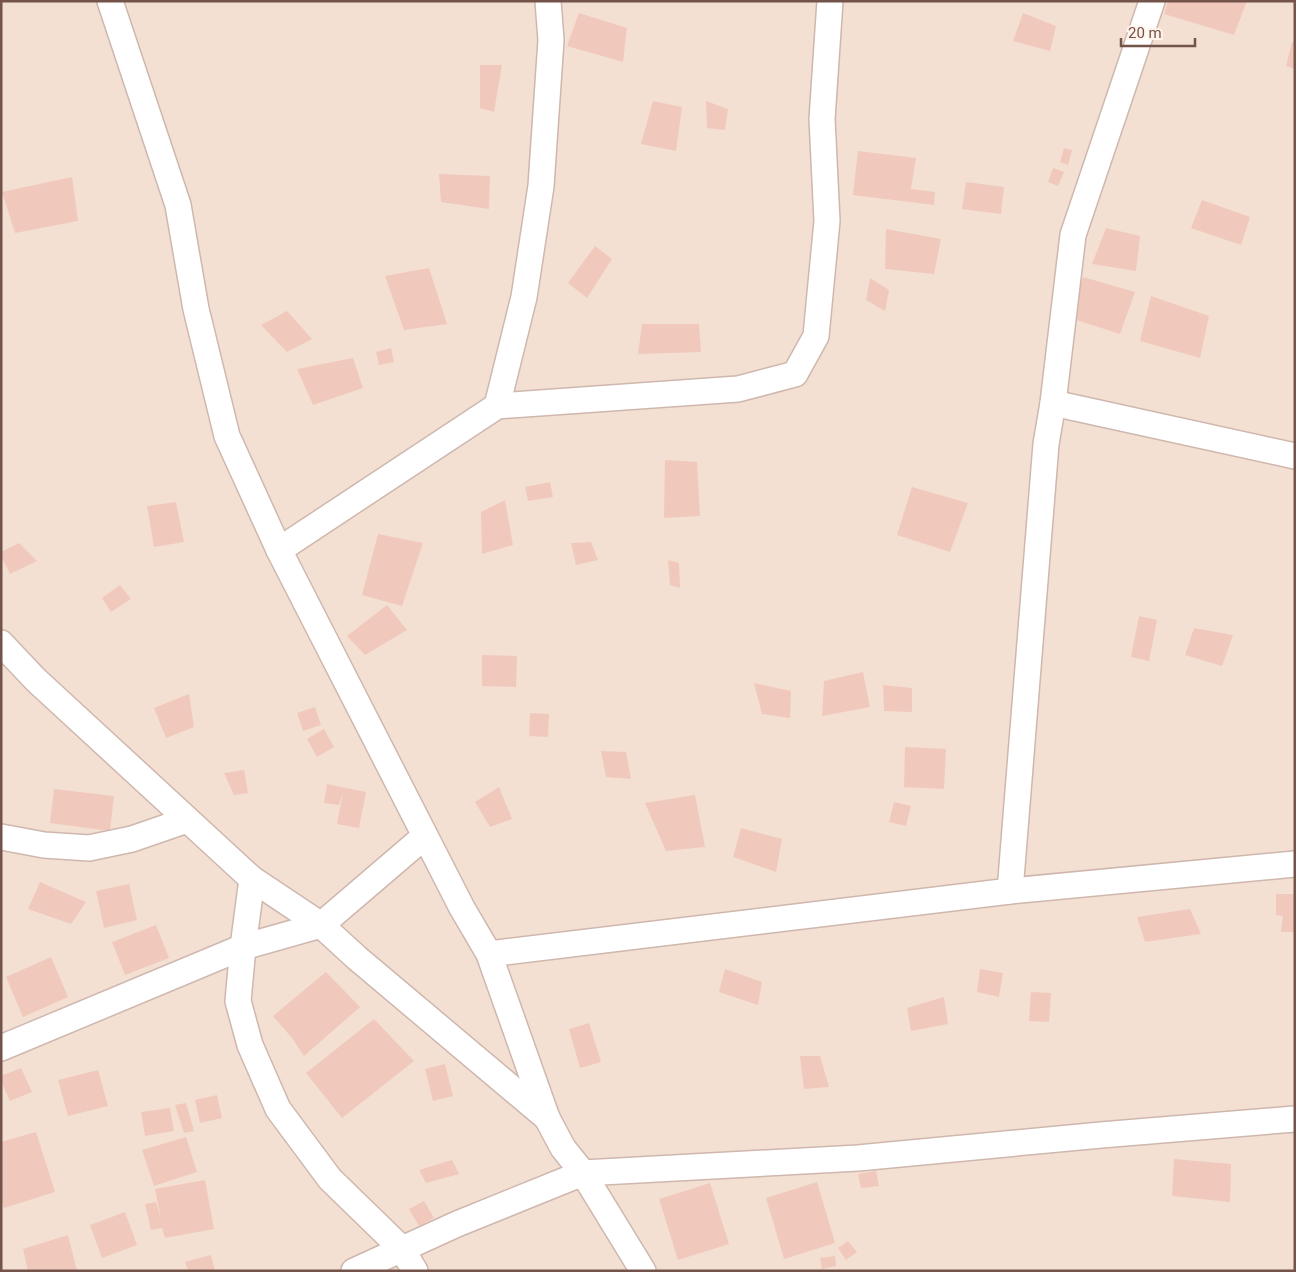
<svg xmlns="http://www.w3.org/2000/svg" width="1296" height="1272" viewBox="0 0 1296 1272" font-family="Roboto,sans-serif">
<rect width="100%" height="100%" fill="#fcefe4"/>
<rect fill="#f3e0d2" x="1" y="1" width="1294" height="1270"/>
<g fill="#f0c9bc">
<path d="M1168,1H1247L1234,35L1164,14Z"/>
<path d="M579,13L627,28L623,62L567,46Z"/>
<path d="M1023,13L1056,26L1050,51L1013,41Z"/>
<path d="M1292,42L1295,43V69L1286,66Z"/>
<path d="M480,65H502L494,112L480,108Z"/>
<path d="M653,101L682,107L676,151L641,144Z"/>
<path d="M706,101L728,109L725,130L707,128Z"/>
<path d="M1064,148L1072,150L1068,165L1060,162Z"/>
<path d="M858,151L916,158L911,189L935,192L934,205L853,195Z"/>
<path d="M1053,168L1064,172L1058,186L1048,182Z"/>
<path d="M439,174L490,176L489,209L441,202Z"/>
<path d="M72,177L78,221L15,233L2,192Z"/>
<path d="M966,182L1004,187L1001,214L962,209Z"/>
<path d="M1202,200L1250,217L1241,245L1191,228Z"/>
<path d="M1106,228L1140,236L1136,271L1092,264Z"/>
<path d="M886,229L941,239L934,274L885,269Z"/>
<path d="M595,246L612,259L587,298L568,283Z"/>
<path d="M429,268L447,324L404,330L385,276Z"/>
<path d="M1083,277L1135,292L1120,334L1070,318Z"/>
<path d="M870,278L889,290L885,311L866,300Z"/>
<path d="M1151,296L1209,316L1200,358L1140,341Z"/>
<path d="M287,311L312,339L287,352L261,325Z"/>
<path d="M642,324H699L701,352L638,354Z"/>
<path d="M391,348L394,362L379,365L376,352Z"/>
<path d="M353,358L363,388L313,405L297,369Z"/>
<path d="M665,460L697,462L700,516L664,518Z"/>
<path d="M550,482L553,497L528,501L525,487Z"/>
<path d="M912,487L968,503L950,552L897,535Z"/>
<path d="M505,500L513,545L482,554L481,512Z"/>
<path d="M176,502L184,542L154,547L147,506Z"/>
<path d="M378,534L423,543L402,606L362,595Z"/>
<path d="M591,542L598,560L576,565L571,543Z"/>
<path d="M19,543L37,561L10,574L1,556V552Z"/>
<path d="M668,560L679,563L680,588L670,585Z"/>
<path d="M120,585L131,599L111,612L102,598Z"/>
<path d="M387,605L407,630L365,655L347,636Z"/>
<path d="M1139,616L1157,620L1149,661L1131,657Z"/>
<path d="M1194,628L1233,635L1222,666L1185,655Z"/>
<path d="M482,655L517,656L516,687L482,686Z"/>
<path d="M863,672L870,707L822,716L824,681Z"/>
<path d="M754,683L791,691L790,718L762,714Z"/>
<path d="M883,685L912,688V712L884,711Z"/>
<path d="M189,694L194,727L166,738L154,708Z"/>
<path d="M315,707L321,725L303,731L297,713Z"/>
<path d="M530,713L549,714L548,737L529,736Z"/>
<path d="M324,729L334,747L317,757L307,739Z"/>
<path d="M905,747L946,749L944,789L904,787Z"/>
<path d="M601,751L626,752L631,779L606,777Z"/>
<path d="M244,770L248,793L234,795L224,773Z"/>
<path d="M327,784L366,792L359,828L337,824L343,793L339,805L324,803Z"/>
<path d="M499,787L512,819L490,827L475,802Z"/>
<path d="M54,789L114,796L110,831L50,823Z"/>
<path d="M695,795L705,847L666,851L645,803Z"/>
<path d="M894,802L911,806L906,826L889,822Z"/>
<path d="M741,828L782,839L776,872L733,857Z"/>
<path d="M40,882L86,902L71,924L28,909Z"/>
<path d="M129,884L137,920L104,928L96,891Z"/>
<path d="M1276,894H1295V932H1281L1283,916L1276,915Z"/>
<path d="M1190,909L1201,934L1145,942L1137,917Z"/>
<path d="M156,925L169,958L125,975L112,942Z"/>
<path d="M51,957L68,997L23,1017L6,977Z"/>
<path d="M725,969L762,982L758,1005L719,992Z"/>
<path d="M980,969L1003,973L999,997L977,992Z"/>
<path d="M326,972L360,1007L304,1056L292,1038L273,1016Z"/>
<path d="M1031,992L1051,993L1049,1022L1029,1021Z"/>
<path d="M944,997L948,1024L911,1031L907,1008Z"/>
<path d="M374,1019L414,1061L342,1118L306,1073Z"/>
<path d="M589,1023L601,1062L580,1068L569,1029Z"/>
<path d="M800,1056H820L829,1087L804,1089Z"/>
<path d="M445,1064L453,1096L433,1101L425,1069Z"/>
<path d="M21,1068L32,1092L10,1101L1,1081V1076Z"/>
<path d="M98,1070L108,1106L68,1116L58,1080Z"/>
<path d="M217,1095L222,1118L200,1123L195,1100Z"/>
<path d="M186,1103L194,1131L184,1133L175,1105Z"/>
<path d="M170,1108L174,1131L145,1136L141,1112Z"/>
<path d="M36,1132L55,1192L4,1208L1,1198V1142Z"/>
<path d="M186,1137L197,1172L154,1186L142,1150Z"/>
<path d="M1174,1159L1231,1164L1230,1202L1172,1196Z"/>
<path d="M452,1160L459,1174L426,1183L419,1170Z"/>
<path d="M876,1171L879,1186L861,1188L858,1174Z"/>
<path d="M205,1180L214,1229L165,1238L162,1228L151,1230L145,1204L156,1202L161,1219L155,1189Z"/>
<path d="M817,1182L835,1243L784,1259L766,1198Z"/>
<path d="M710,1183L729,1244L678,1260L659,1199Z"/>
<path d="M424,1201L434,1218L419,1226L409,1209Z"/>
<path d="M125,1212L137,1245L102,1258L90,1225Z"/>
<path d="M68,1235L77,1271H28L23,1249Z"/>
<path d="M848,1241L857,1252L846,1260L838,1248Z"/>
<path d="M211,1255L215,1271H188L185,1262Z"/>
<path d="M835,1256L836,1266L822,1269L820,1258Z"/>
</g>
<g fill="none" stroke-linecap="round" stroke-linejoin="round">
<g stroke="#cfb7ae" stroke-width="28">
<g id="minor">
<path d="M110,1L178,205L196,309L227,436L279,550L462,908L489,954L547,1118"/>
<path d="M1053,403L1295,456"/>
<path d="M497,406L524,297L541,186L551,40L548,1"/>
<path d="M279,550L497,406L738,389L795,374L816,336L827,221L822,119L830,1"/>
<path d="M1,643L36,680L252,879L321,925L357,958L547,1118L563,1148L583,1173L643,1271"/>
<path d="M1,837L44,845L89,848L132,839L187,820"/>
<path d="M252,879L243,947L238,1001L250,1045L278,1109L330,1179L402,1249L415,1271"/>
<path d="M1010,891L1046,444L1053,403L1073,235L1152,1"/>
<path d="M489,954L1010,891L1295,864"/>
<path d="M1,1048L243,947L321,925L425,836"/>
<path d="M354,1271L457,1224L583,1173L858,1158L1101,1135L1295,1119"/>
</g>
</g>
<use href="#minor" stroke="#fff" stroke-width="25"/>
</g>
<rect width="1296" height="1272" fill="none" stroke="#73534a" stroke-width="5"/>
<path d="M1121 38v8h74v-8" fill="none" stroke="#73534a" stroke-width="2.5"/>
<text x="1128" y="38" font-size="15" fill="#73534a" stroke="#fff3ea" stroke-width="4" paint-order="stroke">20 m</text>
</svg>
